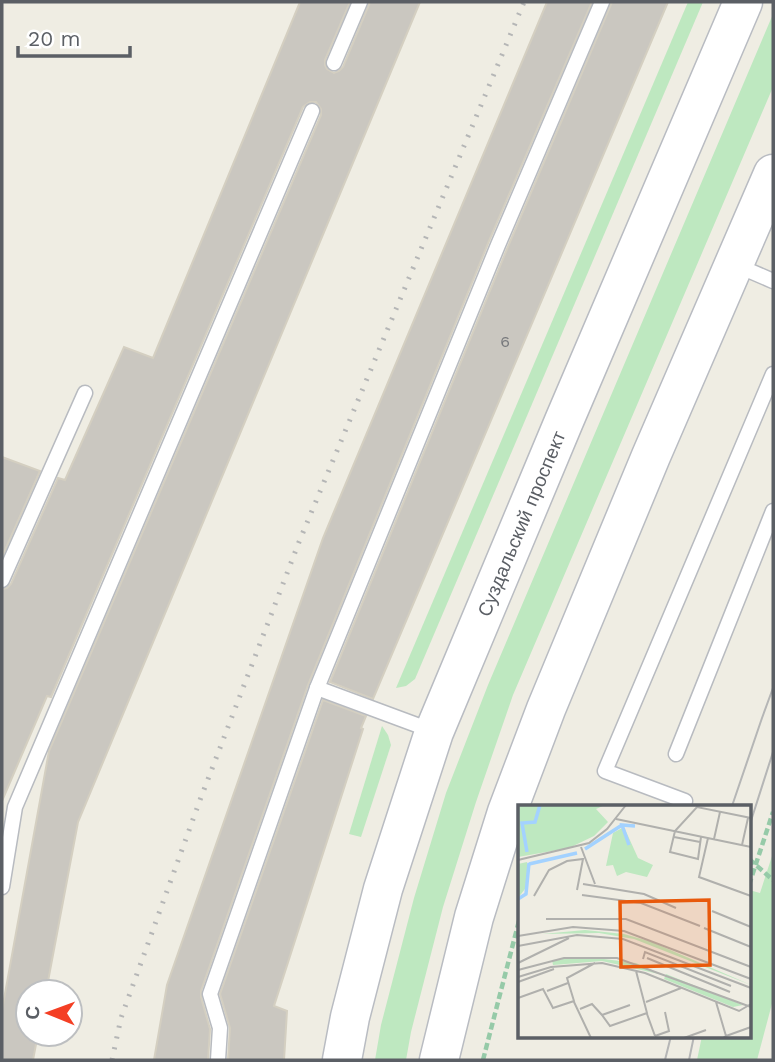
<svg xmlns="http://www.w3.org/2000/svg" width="775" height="1062" viewBox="0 0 775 1062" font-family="'Work Sans',sans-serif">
<rect width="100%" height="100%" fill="#efede3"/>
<g fill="#bee8c0">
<path d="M688,2H703L415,679L406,686L396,688Z"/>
<path d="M773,14V87L513,695L476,802L443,907L411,1032L406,1060H375L381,1025L414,898L446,793L488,685Z"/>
<path d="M382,726L388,735L391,745L361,837L349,834Z"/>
<path d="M773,853V1000L757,1060H697L702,1036H749V890L760,893Z"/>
</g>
<g fill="#cac7c0" stroke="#d4cfc1" stroke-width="2">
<path d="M300,2H350L325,60V65L327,69L334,73L339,71L343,67L370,2H420L78,822L46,992H28V1034H38L33,1060H2V1010L49,751L321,115V109L316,102H310L303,107L51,697L47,696L2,801V589L7,588L11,584L58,478L65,480L124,347L153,358Z"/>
<path d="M547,2H592L489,241L308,685L201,991V997L210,1029L208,1060H154L167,985L323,538Z"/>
<path d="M612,2H668L373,699L330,682L507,249Z"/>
<path d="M2,457L40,471L2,557Z"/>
<path d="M323,700L366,716L361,728L363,729L274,1006L287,1011L284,1060H228L230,1028L220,994Z"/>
</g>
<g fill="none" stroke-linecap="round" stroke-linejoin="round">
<g stroke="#b8bbc0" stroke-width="17">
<g id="service">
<path d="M334,63L360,2"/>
<path d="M736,265L773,281"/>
<path d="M2,580L85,393"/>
<path d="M317,688L433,731"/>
<path d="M676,754L773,511"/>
<path d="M685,801L605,771L773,374"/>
<path d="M2,887L15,807L312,111"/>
<path d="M218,1060L220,1028L210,994L317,688L498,245L602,2"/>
</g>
</g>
<g stroke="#b9bcc2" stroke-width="41">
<g id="secondary">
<path id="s1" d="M342,1060L350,1017L383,889L434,732L564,421L743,2"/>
<path d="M439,1060L474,917L507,812L546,709L651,456L773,174"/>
</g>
</g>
<g stroke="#96caa8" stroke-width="4.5" stroke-dasharray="7 3.5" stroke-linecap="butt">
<path d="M749,859L773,880"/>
<path d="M749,885L773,812"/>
<path d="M483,1060L520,917"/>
</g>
<use href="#service" stroke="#fff" stroke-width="14"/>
<use href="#secondary" stroke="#fff" stroke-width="38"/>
<g stroke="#b5b6b6" stroke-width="2">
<path d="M732,806L762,718L773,688"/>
<path d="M749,827L773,752"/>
<path d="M665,1060L671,1036"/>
<path d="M689,1060L694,1036"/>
</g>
<path stroke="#b5b6b6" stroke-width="5" stroke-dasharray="2 9" stroke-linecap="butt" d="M112,1060L121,1018L200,800L299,542L524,2"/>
</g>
<g text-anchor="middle" stroke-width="5" stroke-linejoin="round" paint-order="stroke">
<g font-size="16" fill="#77797c">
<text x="505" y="347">6</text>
</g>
<g font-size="19" fill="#5b5f65" stroke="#fff">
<text dy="7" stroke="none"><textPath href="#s1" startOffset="567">Суздальский проспект</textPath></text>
</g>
</g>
<g transform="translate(518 805)">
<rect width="233" height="233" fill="#efede3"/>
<path d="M0,0H87L78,4L90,17L76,31L51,43L0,52ZM106,22L120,53L135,60L129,72L108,67L99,71L95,60L88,61L95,28ZM9,57L10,80L0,93V59ZM67,125L106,129L134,137L233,180L116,134L81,128L24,129ZM70,152L118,158L145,170L84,156L35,160L34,155ZM148,169L225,200L215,202L146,174Z" fill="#bee8c0"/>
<path fill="none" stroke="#a3d2ff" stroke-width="3.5" d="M111,40L104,20L117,21M67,44L104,20M9,47L4,18L17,17L22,0M11,59L59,48M0,94L8,89L11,58"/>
<path fill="none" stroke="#b0b0ad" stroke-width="2" d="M98,14L233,42M156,32L182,37M183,32L180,54L152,47L157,26L179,2L233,13M190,33L181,72L233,91M196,34L202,7M224,40L230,13M63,42L77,79M0,55L71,38L89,24L108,0M65,79L126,89L158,103M64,90L123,98L182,121M16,91L31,65L49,56L65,54L59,85M194,106L233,122M28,114H108L233,162M186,123L233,142M0,131L55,122L106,126L233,174M0,141L59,130L105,134L233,183M129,153L212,187M125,154L127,147L213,181M0,158L51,133M0,165L46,153H99L233,202M0,172L33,162L84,158L127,168L221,206L233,199M0,177L36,164M29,186L50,178M0,193L25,184L35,203L56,196L49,173L77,158M56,197L73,233M128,197L163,183M198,197L208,231L205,233M62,204L74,199L84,210L112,200M129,209L137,231M84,210L92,221L129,208L118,166M137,231L151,226L147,207M208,231L233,222M166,233L188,225"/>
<path fill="#e8590c" fill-opacity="0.15" stroke="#e8590c" stroke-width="3.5" d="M191,95L192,160L103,162L102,97Z"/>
<rect width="233" height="233" fill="none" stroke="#5b5f65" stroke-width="3.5"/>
</g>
<rect width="775" height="1062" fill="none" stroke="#5b5f65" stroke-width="7"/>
<g transform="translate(49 1013) rotate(271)"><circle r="33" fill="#ffffff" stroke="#bdbfc1" stroke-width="2"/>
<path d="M0-5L12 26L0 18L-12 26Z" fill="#f43f24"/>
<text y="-10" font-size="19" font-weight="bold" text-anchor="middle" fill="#5b5f65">С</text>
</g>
<path d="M18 46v10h112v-10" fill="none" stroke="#5b5f65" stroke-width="3.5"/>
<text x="28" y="46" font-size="21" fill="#5b5f65" stroke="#ffffff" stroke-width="5" paint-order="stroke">20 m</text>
</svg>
